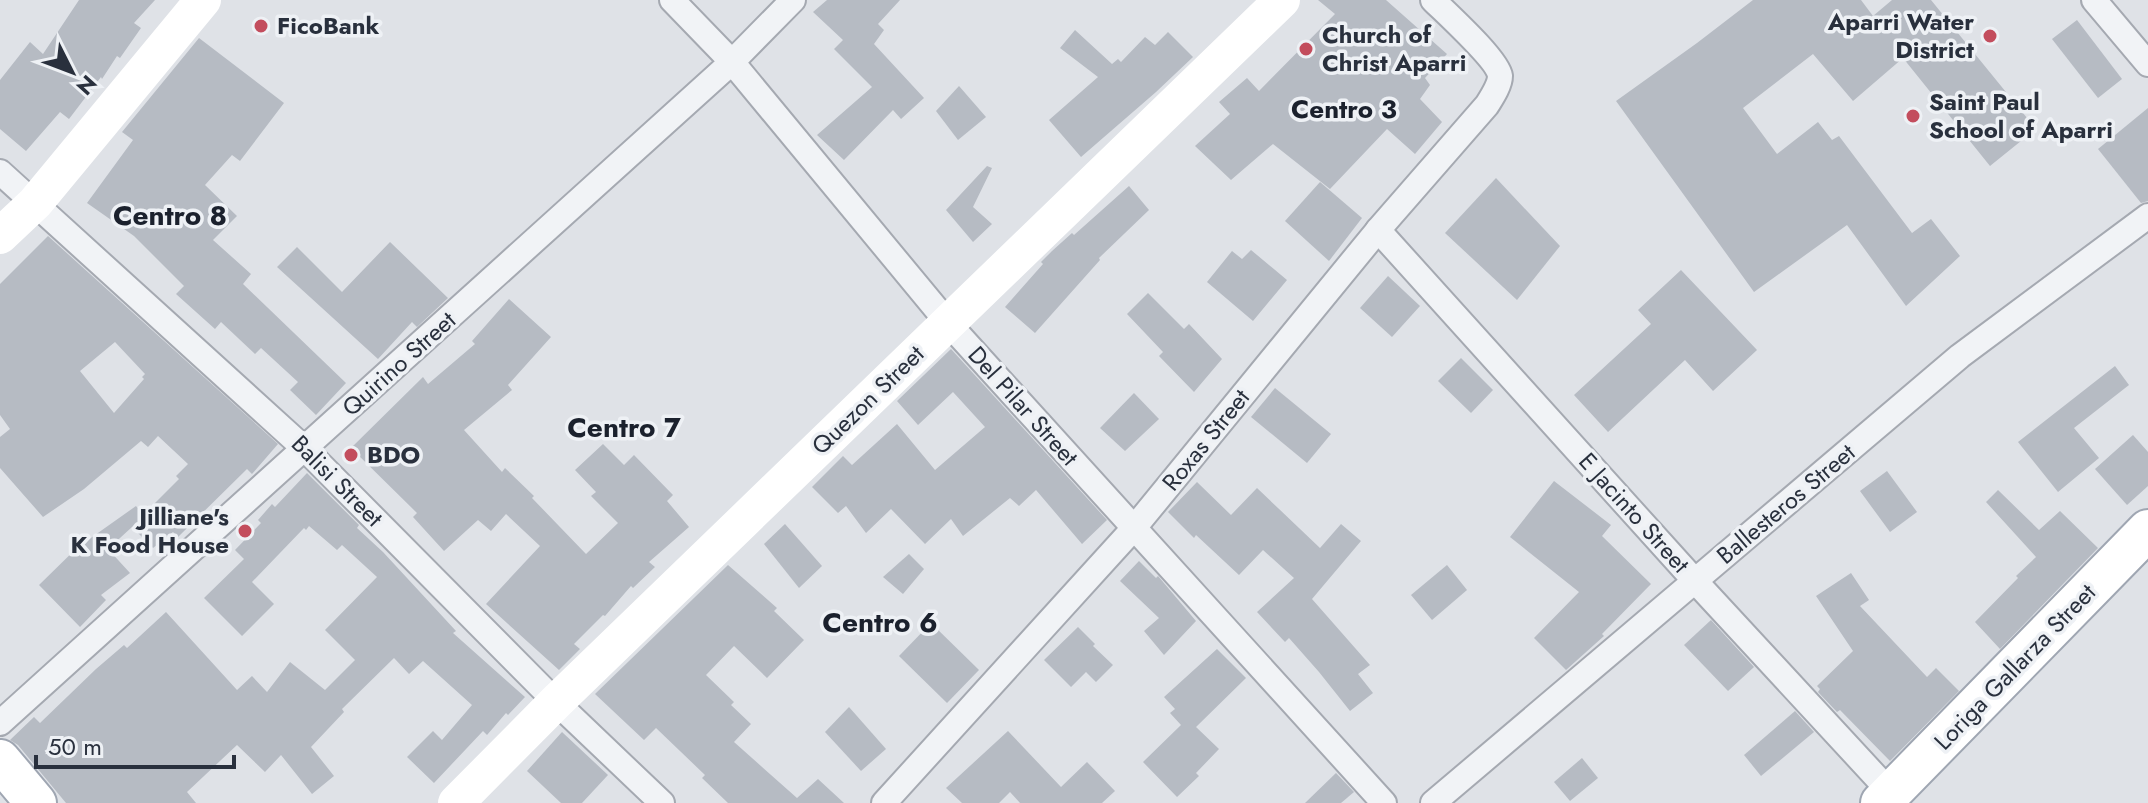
<svg xmlns="http://www.w3.org/2000/svg" width="2148" height="803" viewBox="0 0 2148 803" font-family="Jost,sans-serif">
<rect width="100%" height="100%" fill="#dfe2e7"/>
<g fill="#b6bbc3" fill-rule="evenodd">
<path d="M79,0H155L134,23L141,28L120,58L117,56L102,79L101,77L69,119L60,112L26,151L0,129V80L30,42L43,54Z"/>
<path d="M827,0H900L878,24L884,30L874,44L924,98L901,119L893,110L844,160L817,135L872,87L834,49L843,40L813,12Z"/>
<path d="M1318,0H1386L1447,54L1425,78L1430,85L1420,99L1442,122L1415,154L1387,129L1330,189L1273,144L1231,180L1195,146L1230,114L1219,102L1247,78L1259,91L1335,14Z"/>
<path d="M1753,0H1861L1873,16L1892,0H1931L2036,129L1990,166L1903,58L1853,101L1813,54L1743,108L1777,154L1818,122L1832,140L1839,136L1912,233L1931,219L1960,256L1906,306L1847,225L1754,292L1616,101L1697,43Z"/>
<path d="M2077,20L2122,79L2098,98L2052,39Z"/>
<path d="M1075,30L1112,64L1118,59L1121,62L1145,37L1155,45L1168,32L1193,57L1156,92L1081,157L1049,120L1098,77L1060,48Z"/>
<path d="M199,38L284,103L240,161L232,155L205,185L237,216L213,240L251,274L243,284L346,383L316,415L290,390L298,382L261,348L255,354L221,322L215,329L176,294L184,286L134,236L87,203L133,140L122,132Z"/>
<path d="M959,86L986,117L958,140L936,111Z"/>
<path d="M2148,108V201L2141,203L2098,149Z"/>
<path d="M987,166L992,168L973,207L992,224L973,242L946,210Z"/>
<path d="M1496,178L1560,246L1517,300L1445,233Z"/>
<path d="M1320,182L1362,218L1329,261L1285,221Z"/>
<path d="M1129,186L1149,210L1099,258L1100,260L1035,333L1005,307L1043,264L1041,262L1052,251L1072,233L1074,235Z"/>
<path d="M48,236L278,444L252,474L247,469L178,537L173,532L153,548L132,527L108,549L130,573L101,595L106,600L80,627L39,585L87,538L88,540L136,506L143,515L179,479L176,476L188,464L158,436L148,447L141,441L84,489L43,517L0,468V437L10,429L0,415V284ZM115,342L145,374L142,377L144,379L114,413L80,371Z"/>
<path d="M390,242L448,298L417,327L412,322L378,359L277,267L297,247L342,292Z"/>
<path d="M1251,250L1287,280L1253,321L1207,282L1232,251L1242,259Z"/>
<path d="M1681,270L1757,350L1713,391L1685,360L1608,432L1574,395L1651,324L1638,310Z"/>
<path d="M1388,276L1420,306L1392,337L1360,308Z"/>
<path d="M1148,293L1184,329L1189,324L1222,359L1194,392L1159,356L1163,352L1127,314Z"/>
<path d="M509,299L551,337L508,385L512,390L464,430L502,472L505,468L534,496L532,498L586,554L618,523L591,496L596,492L575,470L603,444L624,465L634,455L673,495L667,501L689,527L649,562L655,567L633,588L631,586L605,616L603,615L574,644L580,649L559,670L486,604L540,546L506,514L491,531L478,520L444,551L413,517L417,513L351,448L423,377L428,384L475,344L472,341Z"/>
<path d="M951,349L1107,520L1082,544L1036,490L1019,506L1010,498L963,536L951,519L925,544L891,509L866,533L846,506L838,513L812,487L843,456L852,465L897,424L935,470L985,427L953,392L918,425L897,401Z"/>
<path d="M1461,358L1493,390L1471,413L1438,381Z"/>
<path d="M2115,366L2129,385L2074,428L2099,458L2058,492L2018,442Z"/>
<path d="M1275,388L1331,434L1307,463L1251,417Z"/>
<path d="M1134,393L1159,419L1125,451L1100,428Z"/>
<path d="M2133,435L2148,452V486L2127,505L2095,469Z"/>
<path d="M1887,471L1917,512L1890,532L1860,491Z"/>
<path d="M307,473L359,525L357,528L383,552L456,631L453,633L525,697L508,715L506,713L487,735L483,731L434,783L407,757L433,731L442,740L472,705L423,661L409,674L394,658L342,709L344,712L311,747L334,776L312,794L281,755L265,772L237,745L187,792L196,803H66L18,745L10,740L34,717L40,723L96,669L124,645L127,648L166,612L237,690L252,676L267,692L290,662L325,690L355,660L325,630L377,577L342,545L337,550L309,526L306,530L304,528L252,582L274,604L242,636L204,598L244,559L235,550L261,523L258,520L272,504L275,507Z"/>
<path d="M1554,481L1611,525L1602,536L1651,584L1602,634L1604,636L1566,670L1534,638L1579,592L1510,537Z"/>
<path d="M1197,482L1231,515L1257,488L1320,548L1341,524L1361,541L1312,599L1370,665L1358,674L1373,693L1350,711L1319,672L1289,638L1285,642L1257,612L1294,578L1263,550L1239,575L1196,535L1194,538L1168,512Z"/>
<path d="M1998,490L2039,530L2060,511L2098,548L2000,649L1975,622L2018,578L2016,576L2036,557L1986,502Z"/>
<path d="M785,524L822,566L799,588L764,544Z"/>
<path d="M909,554L924,569L903,594L883,577Z"/>
<path d="M1139,561L1156,578L1158,576L1196,621L1164,655L1144,631L1159,618L1120,581Z"/>
<path d="M728,565L777,608L774,611L804,640L767,678L734,646L706,675L734,702L731,705L751,724L734,742L797,798L818,779L844,803H728L702,778L705,775L656,728L644,740L595,694Z"/>
<path d="M1447,565L1467,590L1432,620L1411,595Z"/>
<path d="M1851,573L1869,600L1860,606L1927,677L1936,668L1959,691L1890,761L1840,710L1837,712L1818,692L1820,689L1817,686L1853,651L1816,596Z"/>
<path d="M1711,620L1754,667L1728,691L1684,645Z"/>
<path d="M931,623L979,670L947,703L899,656Z"/>
<path d="M1078,627L1095,644L1093,646L1113,665L1096,682L1086,672L1071,687L1044,660Z"/>
<path d="M1217,649L1246,678L1196,727L1219,749L1196,773L1199,776L1177,797L1143,762L1181,725L1170,713L1175,709L1164,697Z"/>
<path d="M849,707L886,749L861,771L825,732Z"/>
<path d="M1795,711L1814,732L1761,776L1744,755Z"/>
<path d="M1008,731L1061,787L1087,762L1115,791L1102,803H1020L1010,792L999,803H962L946,788Z"/>
<path d="M562,732L608,775L582,803H561L527,771Z"/>
<path d="M1582,758L1598,778L1570,801L1554,782Z"/>
<path d="M1336,773L1354,792L1341,803H1305Z"/>
</g>
<g fill="none" stroke-linecap="round" stroke-linejoin="round">
<g stroke="#a5a9b1" stroke-width="28">
<g id="street">
<path d="M672,0L732,62L948,323L1384,803"/>
<path d="M2094,0L2148,64"/>
<path d="M0,172L305,449L556,702L662,803"/>
<path d="M1378,230L1695,581L1892,794"/>
<path d="M0,723L732,62L793,0"/>
<path d="M884,803L1134,528L1378,230L1487,105C1492,97 1500,85 1500,76C1498,60 1446,13 1433,0"/>
<path d="M1433,803L1960,356L2148,216"/>
</g>
</g>
<g stroke="#9fa6b2" stroke-width="44">
<g id="primary">
<path d="M0,760L36,803"/>
<path d="M1881,803L2148,530"/>
</g>
</g>
<use href="#street" stroke="#f1f3f6" stroke-width="24"/>
<g stroke="#fff" stroke-width="36">
<path d="M0,236L35,203L203,0"/>
<path d="M456,803L556,702L1282,0"/>
</g>
<use href="#primary" stroke="#fff" stroke-width="40"/>
</g>
<g fill="#c34d5d" stroke="#eef1f5" stroke-width="3">
<circle cx="261" cy="26" r="8"/>
<circle cx="1990" cy="36" r="8"/>
<circle cx="1306" cy="49" r="8"/>
<circle cx="1913" cy="116" r="8"/>
<circle cx="351" cy="455" r="8"/>
<circle cx="245" cy="531" r="8"/>
</g>
<g text-anchor="middle" stroke-width="7" stroke-linejoin="round" paint-order="stroke">
<g font-size="24" font-weight="bold" fill="#29303d" stroke="#eef1f5" text-anchor="start">
<text x="1974" y="30" text-anchor="end">Aparri Water<tspan x="1974" dy="28">District</tspan></text>
<text x="277" y="34">FicoBank</text>
<text x="1322" y="43">Church of<tspan x="1322" dy="28">Christ Aparri</tspan></text>
<text x="1929" y="110">Saint Paul<tspan x="1929" dy="28">School of Aparri</tspan></text>
<text x="367" y="463">BDO</text>
<text x="229" y="525" text-anchor="end">Jilliane's<tspan x="229" dy="28">K Food House</tspan></text>
</g>
<g font-size="24" fill="#29303d" stroke="#eef1f5">
<text transform="translate(399 364) rotate(-42)" y="8">Quirino Street</text>
<text transform="translate(868 400) rotate(-44)" y="8">Quezon Street</text>
<text transform="translate(1023 406) rotate(48)" y="8">Del Pilar Street</text>
<text transform="translate(1206 440) rotate(-51)" y="8">Roxas Street</text>
<text transform="translate(337 481) rotate(45)" y="8">Balisi Street</text>
<text transform="translate(1786 504) rotate(-40)" y="8">Ballesteros Street</text>
<text transform="translate(1634 513) rotate(48)" y="8">E Jacinto Street</text>
<text transform="translate(2015 667) rotate(-46)" y="8">Loriga Gallarza Street</text>
</g>
<g font-size="26" font-weight="bold" fill="#1b212d" stroke="#eef1f5">
<text x="1344" y="118">Centro 3</text>
</g>
<g font-size="28" font-weight="bold" fill="#1b212d" stroke="#eef1f5">
<text x="170" y="225">Centro 8</text>
<text x="624" y="437">Centro 7</text>
<text x="880" y="632">Centro 6</text>
</g>
</g>
<g transform="translate(72 72) rotate(132)" stroke="#eef1f5" stroke-width="6" paint-order="stroke">
<path d="M0-6L14 30L0 20L-14 30Z" fill="#29303d"/>
<text y="-12" font-size="22" font-weight="bold" text-anchor="middle" fill="#29303d">N</text>
</g>
<path d="M36 755v12h198v-12" fill="none" stroke="#29303d" stroke-width="4"/>
<text x="48" y="755" font-size="24" fill="#29303d" stroke="#eef1f5" stroke-width="6" paint-order="stroke">50 m</text>
</svg>
